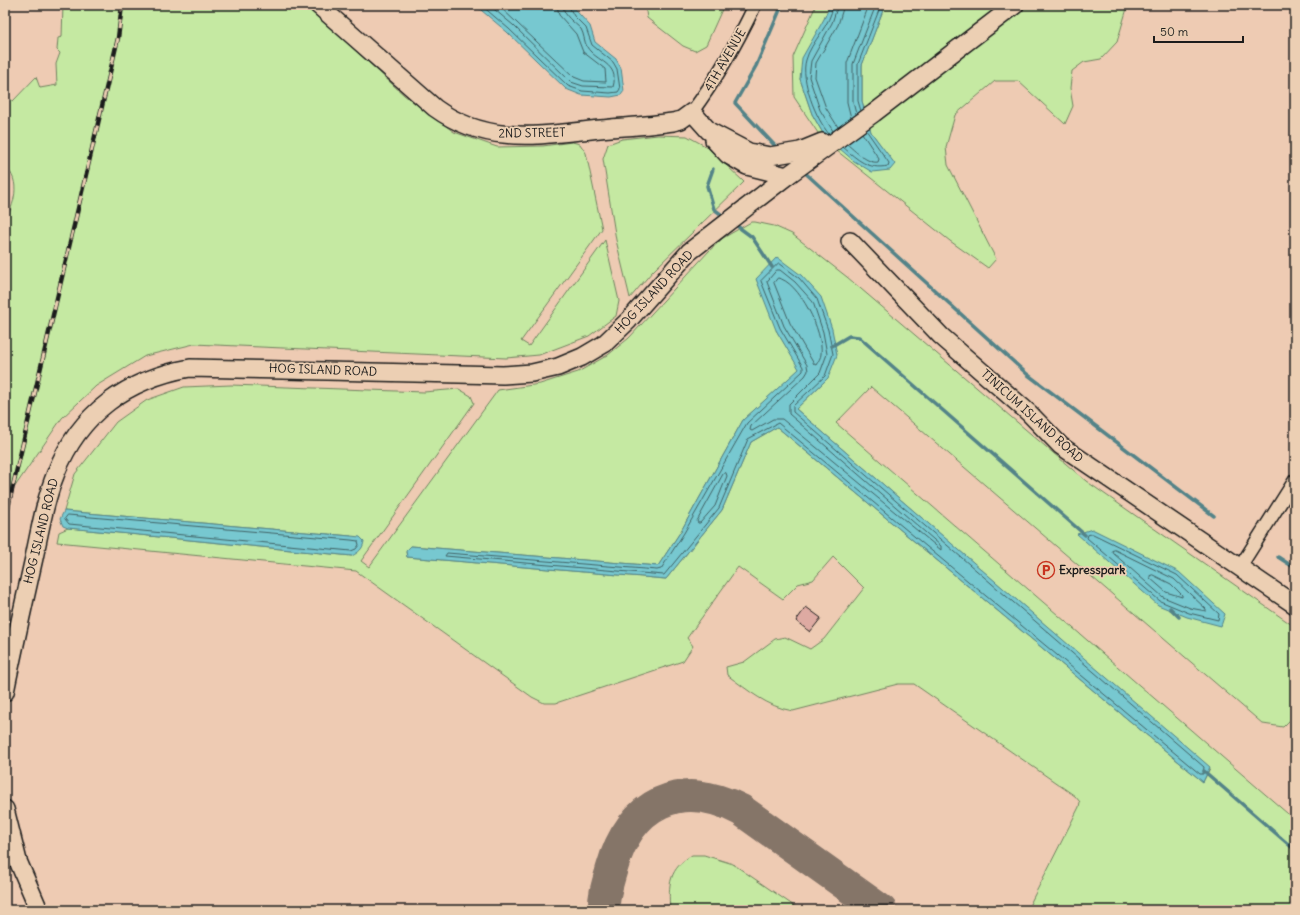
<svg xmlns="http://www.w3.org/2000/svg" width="1300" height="915" viewBox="0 0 1300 915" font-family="Delius,sans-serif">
<rect width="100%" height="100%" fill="#eecbb3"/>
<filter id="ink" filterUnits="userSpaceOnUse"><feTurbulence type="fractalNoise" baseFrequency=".025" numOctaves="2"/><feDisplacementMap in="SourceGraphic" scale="8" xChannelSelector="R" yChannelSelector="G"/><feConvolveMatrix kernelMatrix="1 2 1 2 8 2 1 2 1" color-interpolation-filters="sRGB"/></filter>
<g filter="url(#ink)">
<g fill="#c5e9a2" stroke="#70825f" fill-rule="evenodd">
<path d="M63,5H306L404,95L454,132L497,147L543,146L572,142L580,144L586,153L602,229L521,341L529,346L605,240L619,301L616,316L589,336L539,355L506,358L194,344L145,356L96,386L62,418L5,501V222C14,204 22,182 5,166V98L7,97L13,101L36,77L40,88L57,85L56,64L60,53L57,50L58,38L62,37Z"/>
<path d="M645,5H724L706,45L695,51L683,46L647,18Z"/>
<path d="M816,5H830L800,79L812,114L824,135L894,164L871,132L862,101V65L885,5H1128L1117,42L1101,59L1084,62L1072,71L1070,88L1073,106L1065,124L1018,81H995L955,115L946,147L948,165L996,259L988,268L950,241L822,139L794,97L793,57Z"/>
<path d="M658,135L687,136L707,147L744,182L652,272L630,298L616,240L603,159L608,144L622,139Z"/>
<path d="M751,222H755L774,226L792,234L847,277L1086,481L1295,627V715L1283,727L1263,724L871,387L836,423L1295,820V910H1027L1079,807L1080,802L1075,796L914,684H898L793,711C767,707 748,690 727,675L726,667L744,662L775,639L785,637L810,649L824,639L864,588L833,557L813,580L798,584L783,599L738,567L687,638L693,646L683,661L556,703H544L532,697L356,571L57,542L59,532L68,528L352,556L351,536L64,511L75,474L116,422L147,400L184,387L231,385L424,392L459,389L471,396L474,403L361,561L369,567L498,390L540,384L578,372L608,355L629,338L709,251L723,238ZM776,330L828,378L796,409L1210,768L1203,782L777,427L751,442L722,510L666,579L407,557L406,552L411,546L658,566L681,531L743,420L800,369Z"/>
<path d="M692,855H704L733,864L800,910H670C668,884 669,869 692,855Z"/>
</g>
<g fill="#77c8d0" stroke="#538388">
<path d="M475,5H571L590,26L595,42L616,59L621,68L624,91L621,95L611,97L581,95L566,89L507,32Z"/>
<path d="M830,5H885L862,65V101L871,132L895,164L890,170L872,172L854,161L824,135L812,114L800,79L802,58L824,19Z"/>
<path d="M777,257L801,275L821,297L832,329L837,355L828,378L796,409L1210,767L1203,782L777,427L751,442L722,510L666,579L407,557L406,551L411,546L658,566L681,531L743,420L799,369L776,330L756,279Z"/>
<path d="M64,511L351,536L360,537L364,541C363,549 359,552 352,556L68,528L63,526L60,519Z"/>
<path d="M1092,529L1179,572L1225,614L1221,626L1187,617L1158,605L1077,534Z"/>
</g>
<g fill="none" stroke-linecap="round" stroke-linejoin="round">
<g stroke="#406164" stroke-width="1">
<path d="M481,5L509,29L568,86L582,91L610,93L618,92L620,89L617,69L613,62L592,45L586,28L574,16L568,5"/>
<path d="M489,5L513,25L571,82L583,86L613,87C620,63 596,62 587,47C584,41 584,34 581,29C574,22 563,16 563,5"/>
<path d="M498,5L574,77L584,81L606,82L605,69L583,52L576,34L559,15L557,5"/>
<path d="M861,111L858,101V64L881,5"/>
<path d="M856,114L853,102V64L876,5"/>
<path d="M851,118L847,102V63L869,5"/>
<path d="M838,127L826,108L815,77L816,63L838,25L844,5"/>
<path d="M833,131L820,110L809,77L811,61L832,23L838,5"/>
<path d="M829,134C816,119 800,79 806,60C811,41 831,26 833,5"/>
<path d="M847,144C855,151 868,164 878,162L879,159L862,133"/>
<path d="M843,147C858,160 868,170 888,166L889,163L866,130"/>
<path d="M779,263L799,278L817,299L828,330L833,354L825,376L793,406V412L1204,767L1203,774H1200L778,423L748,439L719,508L664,575L445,556L447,553L657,570L661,569L684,533L747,423L803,371V367L780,328L761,281Z"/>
<path d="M777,270H780L795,282L813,302L823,332L827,354L820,373L789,404V414L941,546V550L782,419H773L752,431L750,430L751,426L805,376L808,371L807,365L784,326L767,282Z"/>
<path d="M778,278C799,281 824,333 821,354C821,357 818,362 816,365L814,364L790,323L774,283Z"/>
<path d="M726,473L727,476L715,506L700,523H698L697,521L723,474Z"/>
<path d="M68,515L351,540L358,541L359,545L356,549L351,551L69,524L65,519Z"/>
<path d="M1093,534L1177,575L1219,614L1218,620L1189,613L1160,601L1087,538L1088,535Z"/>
<path d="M1115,550L1174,579L1206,609V611L1190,608L1163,597L1113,553L1112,551Z"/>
<path d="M1153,575L1171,584L1182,595V597L1166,592L1150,578V576Z"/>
</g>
<g stroke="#538388" stroke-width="3.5">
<path d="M778,149L735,103L756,66L782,5"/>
<path d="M713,169L707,186L714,209L726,218"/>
<path d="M802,170L1027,374L1214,516"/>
<path d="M733,223L752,237L772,267"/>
<path d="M832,346L849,336L859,337L1085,535"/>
<path d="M1278,557L1295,568"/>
<path d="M1170,608L1179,617"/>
<path d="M1204,771L1295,850"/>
</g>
<path stroke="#857468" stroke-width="32" d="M604,910C603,896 608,882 612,868C630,803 680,778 741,810L881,910"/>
</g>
<path fill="#deaaa2" stroke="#1c1c1c" d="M806,607L821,618L810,632L796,621Z"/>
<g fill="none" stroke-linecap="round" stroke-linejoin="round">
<g stroke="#1c1c1c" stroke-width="15">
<g id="street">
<path d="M692,112C717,78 737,43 755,5"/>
<path d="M1240,567L1295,480"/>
</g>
</g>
<g stroke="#1c1c1c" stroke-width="20">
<g id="secondary">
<path d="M318,5L435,108C485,144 534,136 591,130C618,127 646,126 673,122L681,120L692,112L709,131L749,152L770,156L800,151L822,142"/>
<path d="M714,140L728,155L747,166L787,176"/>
<path d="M850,241L941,336L1029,413L1061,446L1295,605"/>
<path d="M5,692C14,647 24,603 34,558C40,530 45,500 56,473C79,413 128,379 190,368L503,375L532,373L558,367L582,357L604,344L629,320L689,252L787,176L874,113L1015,5"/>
<path d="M5,809L18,861L39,910"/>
</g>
</g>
<use href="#street" stroke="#eccfb3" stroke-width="12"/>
<use href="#secondary" stroke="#eccfb3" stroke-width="17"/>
<g stroke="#1c1c1c" stroke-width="4.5">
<g id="rail">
<path d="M5,520L118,38L122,5"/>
<path d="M5,906L7,910"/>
</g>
</g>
<use href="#rail" stroke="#eccfb3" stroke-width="3" stroke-dasharray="9" stroke-linecap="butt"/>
</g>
</g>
<defs>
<g id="parking-ring" transform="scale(0.9)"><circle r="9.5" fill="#eccfb3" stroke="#c8321e" stroke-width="1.5"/><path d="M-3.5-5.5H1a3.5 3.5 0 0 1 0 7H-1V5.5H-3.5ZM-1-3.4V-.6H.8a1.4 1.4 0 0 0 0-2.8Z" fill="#c8321e"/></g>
</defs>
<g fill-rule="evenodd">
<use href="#parking-ring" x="1046" y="570"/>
</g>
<g text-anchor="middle" stroke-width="3.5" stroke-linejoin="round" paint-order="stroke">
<g font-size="12" fill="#1c1c1c" stroke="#eccfb3">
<text transform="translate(725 60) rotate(-60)" y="4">4TH AVENUE</text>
<text transform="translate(532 133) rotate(-1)" y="4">2ND STREET</text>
<text transform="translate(654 292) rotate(-47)" y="4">HOG ISLAND ROAD</text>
<text transform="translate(323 370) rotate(2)" y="4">HOG ISLAND ROAD</text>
<text transform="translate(1032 416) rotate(42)" y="4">TINICUM ISLAND ROAD</text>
<text transform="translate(41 531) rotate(-76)" y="4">HOG ISLAND ROAD</text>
</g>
<g font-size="12" font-weight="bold" fill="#1c1c1c" stroke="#eccfb3" text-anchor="start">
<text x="1059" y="574">Expresspark</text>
</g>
</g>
<rect width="1300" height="915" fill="none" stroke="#eccfb3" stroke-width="20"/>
<rect x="10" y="10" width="1280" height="895" fill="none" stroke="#1c1c1c" stroke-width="1.5" filter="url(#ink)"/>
<path d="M1154 36v6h89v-6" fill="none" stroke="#1c1c1c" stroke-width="2"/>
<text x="1160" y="36" font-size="12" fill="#1c1c1c" stroke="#eccfb3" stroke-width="3" paint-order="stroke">50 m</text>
</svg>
